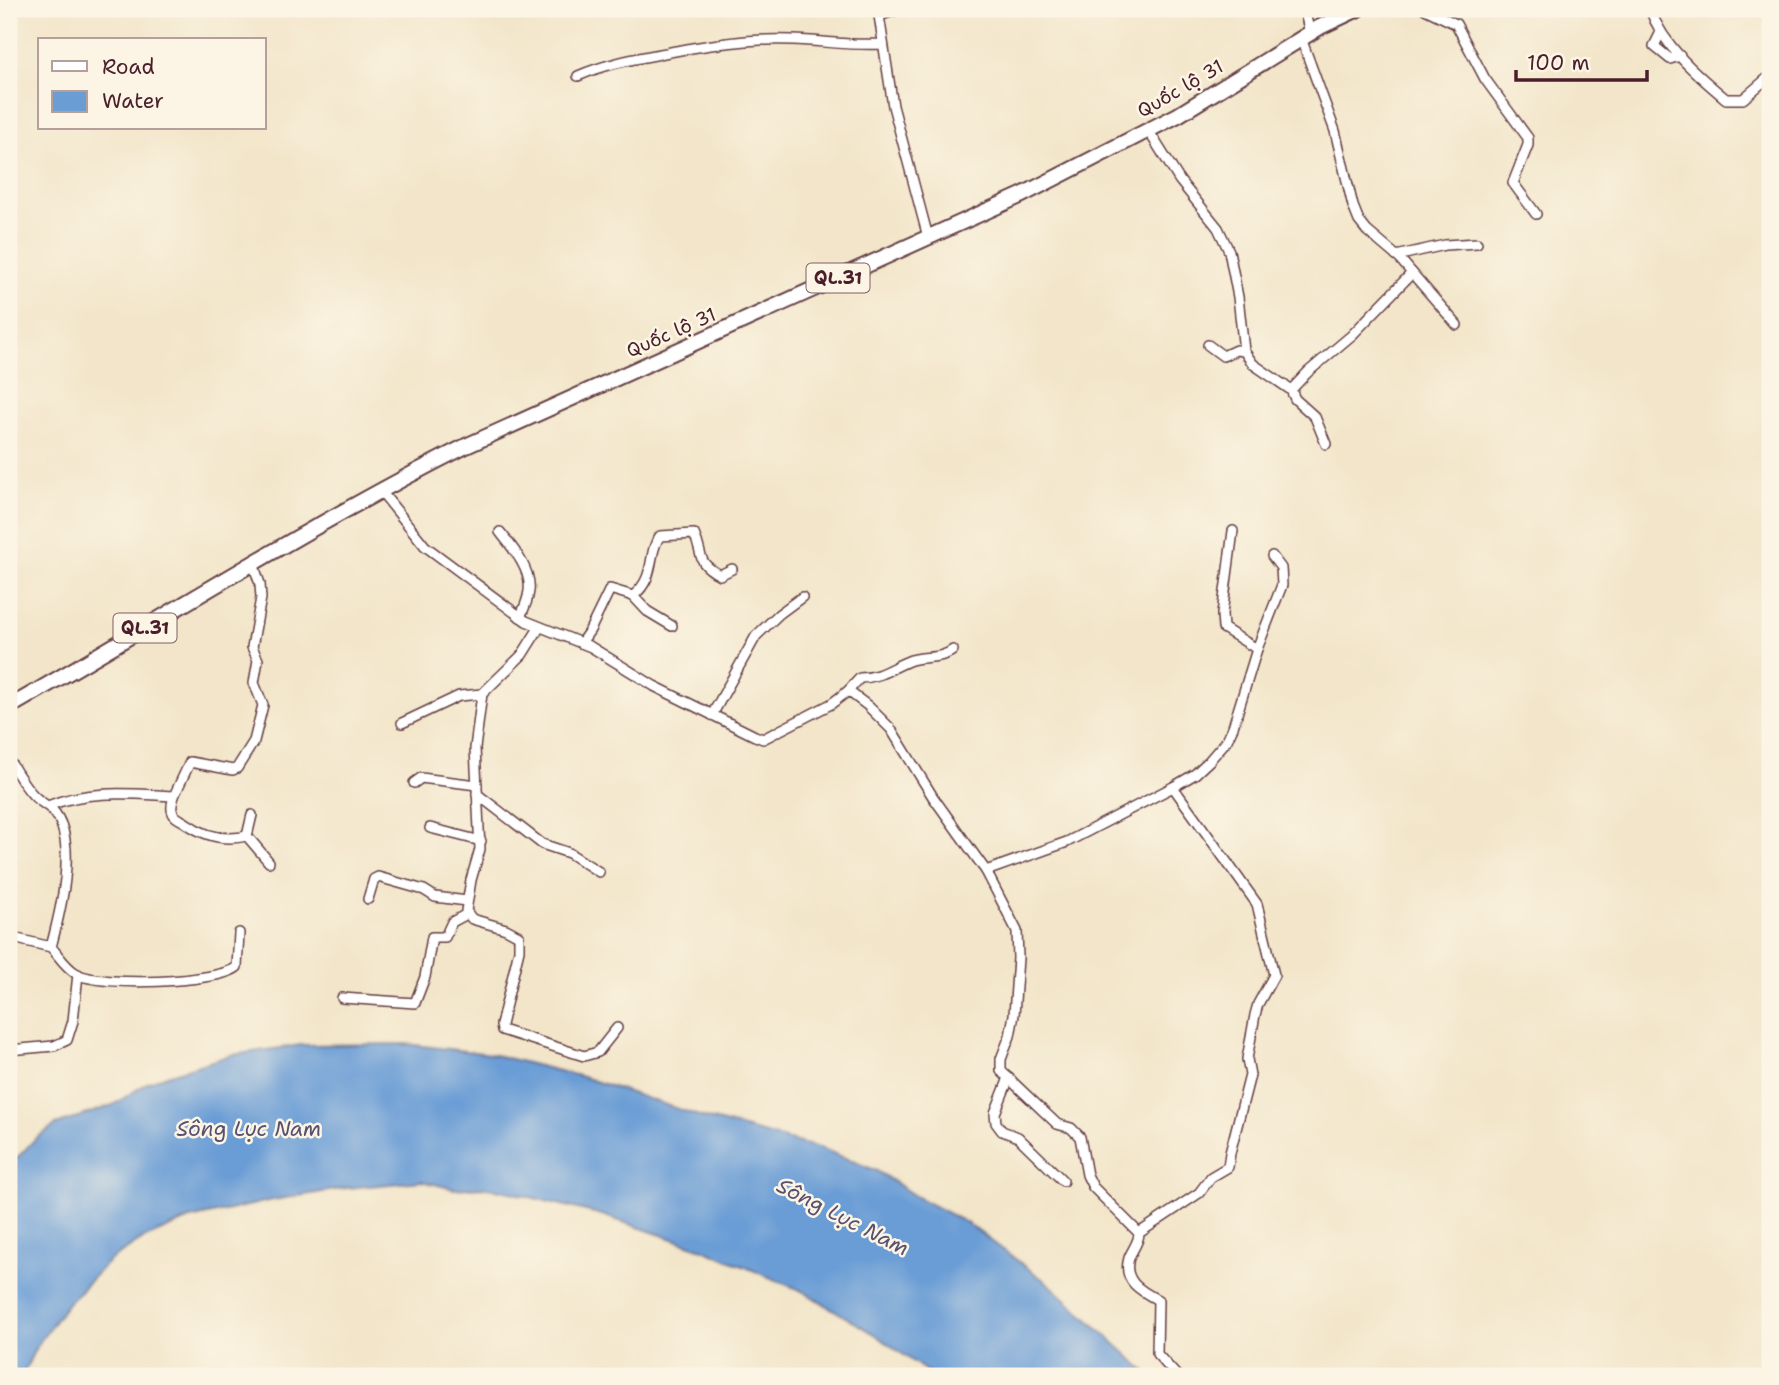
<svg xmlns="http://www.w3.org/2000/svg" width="1779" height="1385" viewBox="0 0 1779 1385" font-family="'Shantell Sans',sans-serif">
<rect width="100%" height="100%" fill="#fcf5e5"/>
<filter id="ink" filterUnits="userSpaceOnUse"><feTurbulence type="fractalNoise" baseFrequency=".0143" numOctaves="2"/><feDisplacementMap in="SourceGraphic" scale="14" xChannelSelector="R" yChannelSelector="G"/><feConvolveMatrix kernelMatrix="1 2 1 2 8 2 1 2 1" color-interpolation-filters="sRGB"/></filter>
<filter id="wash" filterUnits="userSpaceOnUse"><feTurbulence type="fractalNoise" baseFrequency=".00686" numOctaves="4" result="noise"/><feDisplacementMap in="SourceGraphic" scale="28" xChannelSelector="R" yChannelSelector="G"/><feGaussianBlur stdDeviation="1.57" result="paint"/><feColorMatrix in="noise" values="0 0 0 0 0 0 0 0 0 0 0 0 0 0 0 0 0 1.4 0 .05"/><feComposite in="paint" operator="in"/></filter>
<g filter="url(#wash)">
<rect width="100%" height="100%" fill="#f2e5c9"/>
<path fill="#6b9dd5" stroke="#5a5e80" stroke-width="2" d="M406,1044L491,1054L583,1077L705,1118L823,1149L877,1171L915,1196L967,1223L1049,1284L1151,1376H933L876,1335L802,1291L703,1249L602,1215L502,1190L482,1187L454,1189L422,1181L347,1188L273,1200L190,1219L143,1239L109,1261L67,1304L36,1347L22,1376H9V1163L20,1155L36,1138L56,1125L113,1105L147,1083L167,1075L231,1055L301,1045Z"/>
</g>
<g filter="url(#ink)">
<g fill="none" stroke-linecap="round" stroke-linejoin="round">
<g stroke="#633d43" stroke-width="12">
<g id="minor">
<path d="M878,9L893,106L928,237"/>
<path d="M1304,9L1310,33"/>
<path d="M1425,9L1456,24L1485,79L1528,138V145L1513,183L1536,214"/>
<path d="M1650,9C1663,46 1696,74 1726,99H1743L1770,76"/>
<path d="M879,16L899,9"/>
<path d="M1661,32L1654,46L1670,59L1680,56"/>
<path d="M1301,38L1335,131L1353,206L1359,221L1367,231L1400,259L1412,273L1352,335L1308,372L1291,390L1295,399L1315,417L1326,444"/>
<path d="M578,76C603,65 628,60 655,55C700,46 746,38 793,40C823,41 852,46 883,44"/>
<path d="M1148,130L1180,181L1218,228L1229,251L1238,297L1244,351"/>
<path d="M1396,256L1445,245L1477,243"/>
<path d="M1412,273L1457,325"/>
<path d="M1208,345L1223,356L1236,350L1244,351L1253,364L1291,390"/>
<path d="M380,490L425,546L526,621L591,647L654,686L755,736L763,739L831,704L848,691L868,706L891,729L933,797L986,871L1017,931L1018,958L1014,1015L1010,1036L1001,1059V1071L1057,1124L1071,1128L1080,1137L1087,1175L1093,1187L1139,1233C1139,1243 1132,1249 1129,1258C1122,1281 1141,1291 1158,1300L1157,1354L1177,1376"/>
<path d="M1233,531L1222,614L1223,628L1257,649"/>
<path d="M500,532C512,547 532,570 529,591C528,600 524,609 520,617"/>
<path d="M633,596C657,577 647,552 660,536L694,534C704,555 695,562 720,575L732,569"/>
<path d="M539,628L522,655L482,694L475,748L480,849L471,880L466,911L472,919L506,929L519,936V950L501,1025L502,1030L584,1056L598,1052L617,1028"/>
<path d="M581,643L590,630L610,589L633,596L647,611L672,626"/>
<path d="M848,691L860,678C880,678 892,667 911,660C925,656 942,659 953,650"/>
<path d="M712,715L756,636L779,614L802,597"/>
<path d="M402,723L459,696L482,694"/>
<path d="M9,761C17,772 24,786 34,796C41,803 50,806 55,813C78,844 60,913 51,947C59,956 66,968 77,974C101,987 217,983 237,967L239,933"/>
<path d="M414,783L421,778L477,785"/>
<path d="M477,794L542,844L569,853L599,872"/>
<path d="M174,796C173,800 170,808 173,813C175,818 182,820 186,823C204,836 225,841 247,836L252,815"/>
<path d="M48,806C87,789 133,794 174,796L190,762L233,770L237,768L254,741L263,705L254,683L258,660L252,647L261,598L260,584L253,563"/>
<path d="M430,828L481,841"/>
<path d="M247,836L269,862"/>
<path d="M986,871L1067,842L1173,787L1195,774L1209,761L1227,740L1233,727L1257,649L1282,585L1281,568L1272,556"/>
<path d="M368,899L374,879L378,877L424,890L435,897L467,901"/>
<path d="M9,937L51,947"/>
<path d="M342,998L415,1003L425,977L432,937H445L452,922L467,914"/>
<path d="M9,1050L54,1046L67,1040L73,1021L78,974"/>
<path d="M1009,1078L995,1113L996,1123L1002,1131L1018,1137L1063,1181"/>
<path d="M1139,1233L1199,1193L1211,1177L1228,1167L1230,1153L1250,1075L1247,1059L1255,1015L1258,1004L1274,975L1257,904L1173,787"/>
</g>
</g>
<g stroke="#633d43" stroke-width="18">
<path id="trunk" d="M9,707C161,620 309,525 466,446L1022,195L1178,115L1320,27L1358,9"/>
</g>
<use href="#minor" stroke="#fff" stroke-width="9"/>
<use href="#trunk" stroke="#fff" stroke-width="14"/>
</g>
</g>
<g text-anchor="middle" stroke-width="5" stroke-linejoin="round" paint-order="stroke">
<g fill="#fcf5e5" stroke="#7f5f63" stroke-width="2">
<rect x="806.5" y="263.5" width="63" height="29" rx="5"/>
<rect x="113.5" y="613.5" width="63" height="29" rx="5"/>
</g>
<g font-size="18" font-weight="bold" fill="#4a1f2b">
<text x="838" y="284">QL.31</text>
<text x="145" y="634">QL.31</text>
</g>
<g font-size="19" fill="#4a1f2b" stroke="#fcf5e5">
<text transform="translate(1180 88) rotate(-30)" y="7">Quốc lộ 31</text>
<text transform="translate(671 332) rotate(-24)" y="7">Quốc lộ 31</text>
</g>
<g font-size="21" font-style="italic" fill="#57516f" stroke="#fcf5e5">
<text x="249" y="1136">Sông Lục Nam</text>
<text transform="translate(843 1217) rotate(27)" y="7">Sông Lục Nam</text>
</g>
</g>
<rect width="1779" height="1385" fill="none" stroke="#fcf5e5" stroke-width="35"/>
<rect x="38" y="38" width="228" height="91" fill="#fcf5e5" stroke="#b59f9b" stroke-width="2"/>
<rect x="52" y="61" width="35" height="10" fill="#ffffff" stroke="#b59f9b" stroke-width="2"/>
<text x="102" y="74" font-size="21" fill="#4a1f2b">Road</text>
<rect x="52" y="91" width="35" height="21" fill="#6b9dd5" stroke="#b59f9b" stroke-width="2"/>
<text x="102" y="108" font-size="21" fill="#4a1f2b">Water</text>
<path d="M1516 70v10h131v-10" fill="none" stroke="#4a1f2b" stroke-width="3.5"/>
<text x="1527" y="70" font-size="21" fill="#4a1f2b" stroke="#fcf5e5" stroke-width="5" paint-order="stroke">100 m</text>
</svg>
